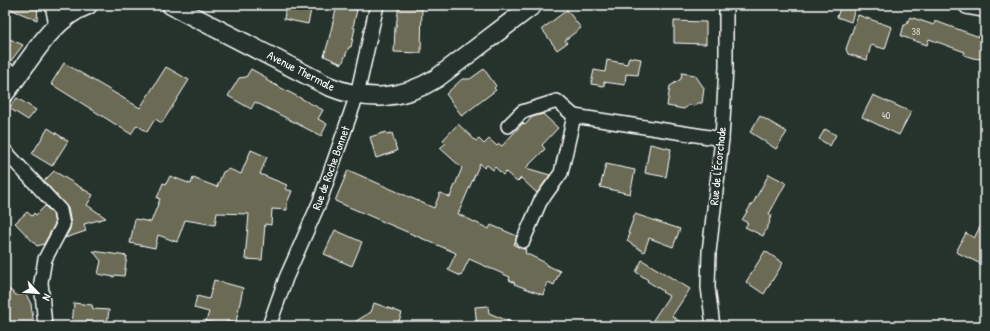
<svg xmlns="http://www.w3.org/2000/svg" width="990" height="331" viewBox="0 0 990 331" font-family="'Patrick Hand',sans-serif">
<rect width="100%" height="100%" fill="#26332d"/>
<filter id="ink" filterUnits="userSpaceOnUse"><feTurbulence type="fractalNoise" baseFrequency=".025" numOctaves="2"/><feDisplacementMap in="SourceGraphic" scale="8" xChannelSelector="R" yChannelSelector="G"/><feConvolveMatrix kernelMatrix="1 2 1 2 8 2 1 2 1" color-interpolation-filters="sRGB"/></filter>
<g filter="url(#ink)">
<g fill="#6b6a55" stroke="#fff">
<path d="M5,5H38L37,20L5,7Z"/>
<path d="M286,5H312L308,24L284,19Z"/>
<path d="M337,5L357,10L353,27L355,28L351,47H349L342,64L324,56L328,43Z"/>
<path d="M399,5H422L421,53L394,52L395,27H396Z"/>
<path d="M841,5H848L855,8L851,22L837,17Z"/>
<path d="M567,10L581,28L565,40L567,43L557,50L542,29Z"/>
<path d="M858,15L892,27L885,49L871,45L867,60L848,54L846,49Z"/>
<path d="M910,17L934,25L935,21L985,39V56L981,57L980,59L973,58L964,55L965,52L929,39L927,45L901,36L904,25H906Z"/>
<path d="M674,21L706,22V44L674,43Z"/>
<path d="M5,37L23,45L10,62L5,61Z"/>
<path d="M629,57L641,59L638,75L626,74L625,85L604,82V86L591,84L594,70L605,72L607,60L627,64Z"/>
<path d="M64,63L140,108L166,67L189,80L162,123L155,119L147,132L137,125L131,134L51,84Z"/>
<path d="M251,69L267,78L266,80L323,110L318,119L327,124L321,136L255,102L251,109L228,96L239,78L246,77Z"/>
<path d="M484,69L496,86L494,88L496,90L462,116L446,94L462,79H470Z"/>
<path d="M682,73L695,75L704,88L702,103H698L694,106L689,105L684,109L667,106L670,86L681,79Z"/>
<path d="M873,95L911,112L899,135L862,117Z"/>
<path d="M17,98L36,110L28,120L9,108Z"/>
<path d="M543,114L558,128L542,145L545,149L526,168L550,175L537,193L521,178L517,182L506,172L503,175L495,167L493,170L487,165L484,168L480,163L458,214L489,229L491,225L517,236L514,245L526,250L525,253L546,263V265L560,271L554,285L548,282L543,295L514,284L515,283L509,280L510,277L469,259L461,276L448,270L456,253L335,201L348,170L434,208L440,193L450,197L462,168L440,148L446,143L443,140L458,124L476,141L479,139L484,144L489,139L497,146L499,144L502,146L523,123L525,125L532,117Z"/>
<path d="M760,116L787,132L776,149L750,132Z"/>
<path d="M48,128L68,141L52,166L32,154Z"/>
<path d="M825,129L836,135L830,146L819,139Z"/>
<path d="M386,132L387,134L392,133L397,151L376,158L370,137Z"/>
<path d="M650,144L671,149L666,177L645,173Z"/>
<path d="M251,150L267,157L260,174L287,185L285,189L292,191L287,203V210L272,209L271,225L265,224L262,260L245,259L249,214L217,213L215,225L185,220L177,242L158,235L155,248L130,243L135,219L151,222L160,199L157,198L163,183L166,184L170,176L191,184L193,178L217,187L223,172L229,169L241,174Z"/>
<path d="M606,164L635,170L630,194L600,187Z"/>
<path d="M54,171L93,195L87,205L106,218L84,224L86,231L65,238L70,229L71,224L68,208L44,181Z"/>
<path d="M769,174L786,183L769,214L772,215L769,221L770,222L763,236L745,227L748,223L742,220L751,205H752Z"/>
<path d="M45,206L53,214L55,224L44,244L37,246L15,223L27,212L32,216L34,213L36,215Z"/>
<path d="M635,214L680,229L673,247L649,238L644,252L627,241L630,234L628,233Z"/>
<path d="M985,218V262L982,261L981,264L956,252L966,233L974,238Z"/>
<path d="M335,230L362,242L352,266L324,254Z"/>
<path d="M93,251L127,256L124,276L115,275L114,277L98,274L101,261Z"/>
<path d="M765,251L783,263L764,294L746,282Z"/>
<path d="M642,260L690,289L672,316L686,326H662L653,320L669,296L662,292L663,291L647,281L648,280L636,272Z"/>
<path d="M214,280L243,288L236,322L227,321L225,326L206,321L209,312L194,308L197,296L209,299Z"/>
<path d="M5,286L16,295L26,294L31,304L34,326H5Z"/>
<path d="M74,303L92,305L93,309L109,310L107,324L87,322L86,326H72Z"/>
<path d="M374,303L402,313L397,326H348L371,312Z"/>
<path d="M488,306L489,313L520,326H477L475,307Z"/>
</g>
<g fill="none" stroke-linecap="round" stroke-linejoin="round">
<g stroke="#fff" stroke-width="16">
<g id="street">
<path d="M52,5L56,25"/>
<path d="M5,69L19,75"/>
<path d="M508,126L522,112L557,101L574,116"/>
<path d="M5,151L60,210L63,225L45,259L41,282L45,326"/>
<path d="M523,241L540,202L561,173L574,116L722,139"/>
<path d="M269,326L286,278L320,201L357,95L377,5"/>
<path d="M713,326L708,287L709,252L722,139L726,67V5"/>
</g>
</g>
<g stroke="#fff" stroke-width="21">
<g id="secondary">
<path d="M171,5L328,86C367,102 401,100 437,78L533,5"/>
<path d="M968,5L985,8"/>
<path d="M5,93C29,63 51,18 88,5"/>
</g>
</g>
<use href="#street" stroke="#26332d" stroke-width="13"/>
<use href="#secondary" stroke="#26332d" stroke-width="18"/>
</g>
</g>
<g text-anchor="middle" stroke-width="3" stroke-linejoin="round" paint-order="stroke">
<g font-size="10" fill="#dadad4">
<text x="916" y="35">38</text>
<text x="886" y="119">40</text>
</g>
<g font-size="12" fill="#fff" stroke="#26332d">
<text transform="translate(301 71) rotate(27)" y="4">Avenue Thermale</text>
<text transform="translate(718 166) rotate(-84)" y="4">Rue de l'Écorchade</text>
<text transform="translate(331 168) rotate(-70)" y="4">Rue de Roche Bonnet</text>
</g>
</g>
<rect width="990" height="331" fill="none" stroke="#26332d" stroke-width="20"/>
<rect x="10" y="10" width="970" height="311" fill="none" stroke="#fff" stroke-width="1.5" filter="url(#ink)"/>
<g transform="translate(38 293) rotate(116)" stroke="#26332d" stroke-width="3" paint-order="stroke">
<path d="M0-3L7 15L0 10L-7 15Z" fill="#ffffff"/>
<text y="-6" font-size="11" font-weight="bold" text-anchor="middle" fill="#ffffff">N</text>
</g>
</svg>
